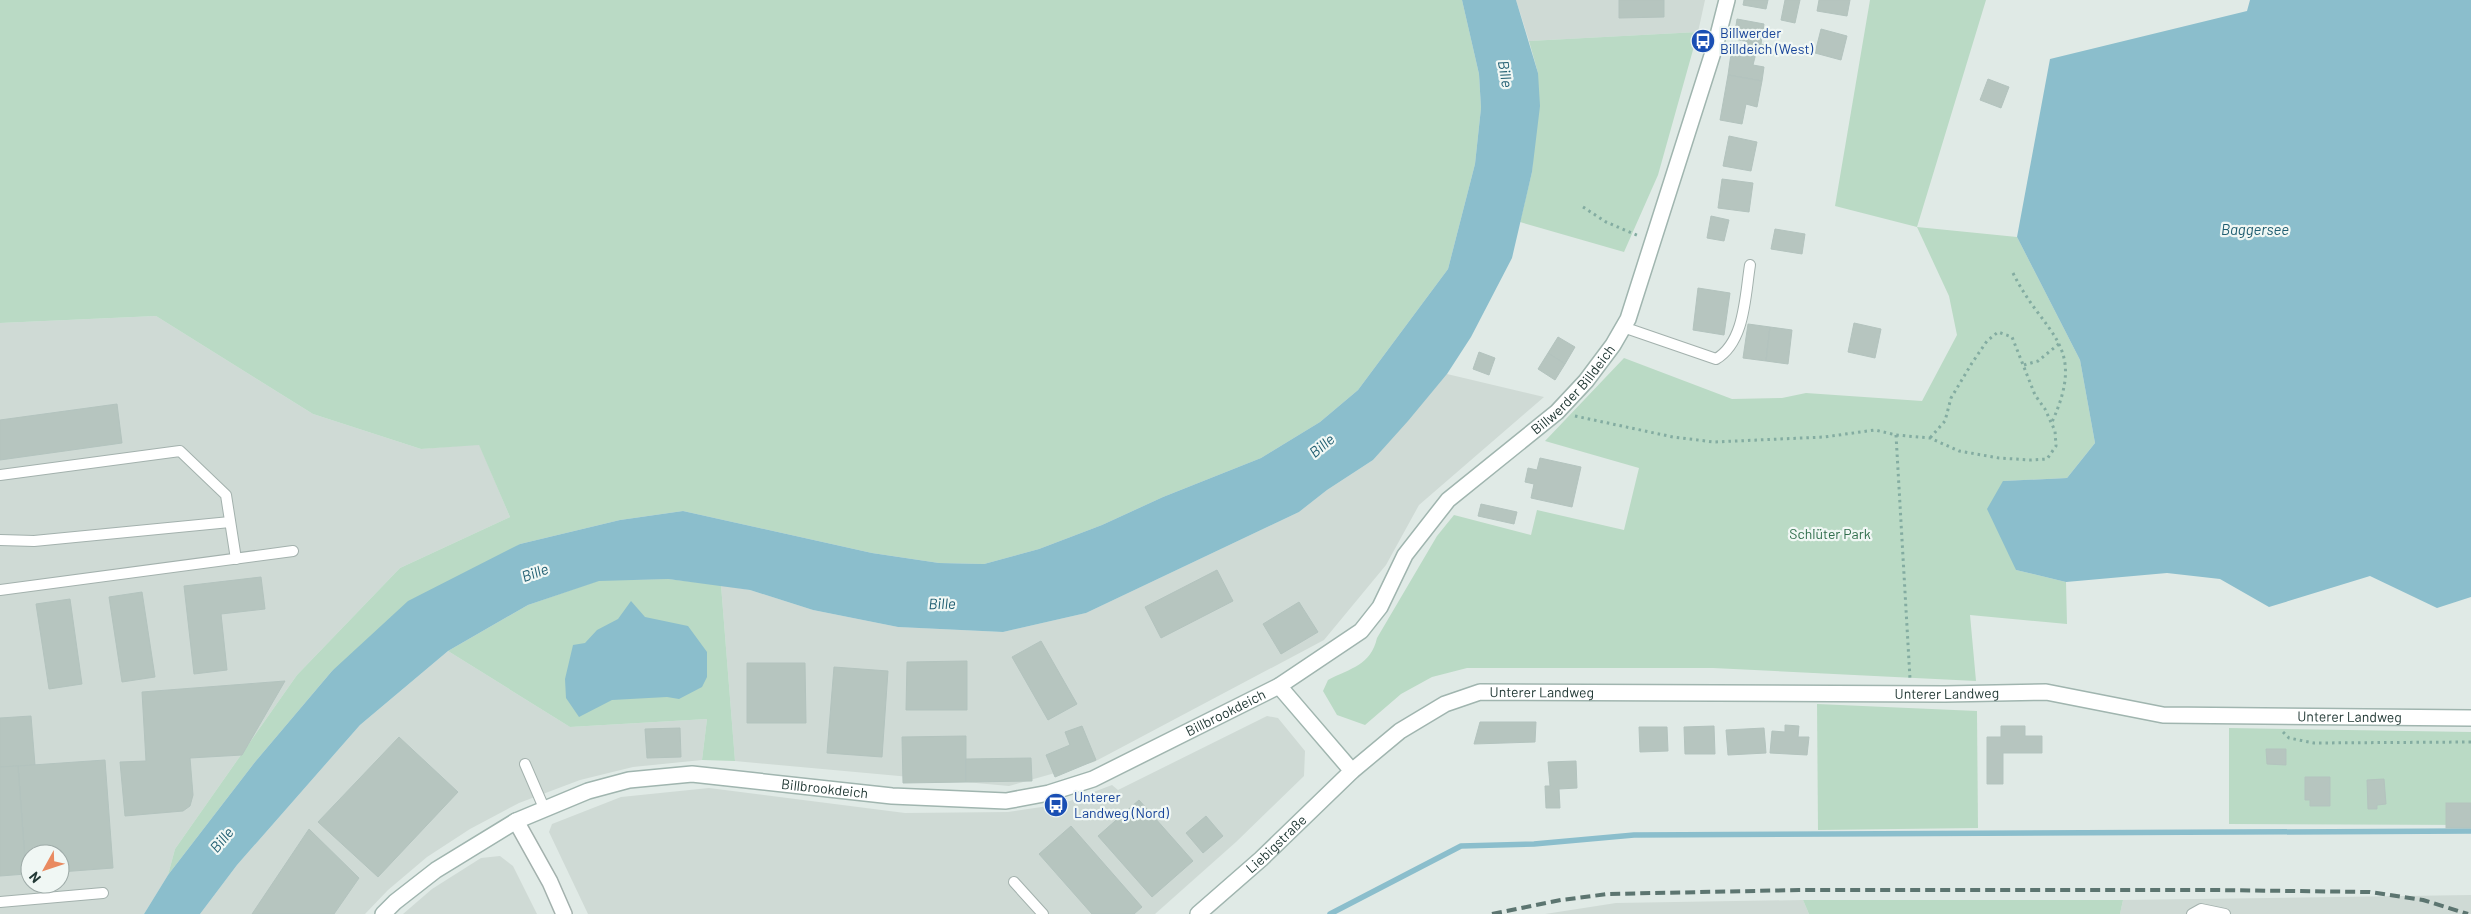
<svg xmlns="http://www.w3.org/2000/svg" width="2471" height="914" viewBox="0 0 2471 914" font-family="Barlow,sans-serif">
<rect width="100%" height="100%" fill="#e0eae6"/>
<g fill="#cfdad5" fill-rule="evenodd">
<path d="M1516,0H1705L1698,32L1529,41Z"/>
<path d="M156,316L313,414L421,449L479,444L510,517L400,568L297,675L175,849L168,875L144,914H0V323ZM30,854H60V884H30Z"/>
<path d="M1447,374L1544,397L1419,505L1386,565L1324,640L1094,762L1009,786L735,761L721,585L750,590L813,610L898,627L1003,632L1086,613L1299,512L1327,490L1373,460Z"/>
<path d="M448,651L570,727L707,719L702,760L633,767L580,780L519,803L470,829L427,857L388,890L365,914H200L237,865L360,725Z"/>
<path d="M1267,716L1278,718L1305,751L1304,776L1236,842L1155,914H588L549,832L552,824L621,797L709,788L905,813L1008,812L1062,804L1112,785L1118,790Z"/>
<path d="M500,856L513,866L537,914H403L432,889L481,858Z"/>
<path d="M2471,895V914H2120L2123,900Z"/>
<path d="M1803,900L1809,914H1545L1616,903Z"/>
</g>
<g fill="#badac5">
<path d="M0,0H1462L1479,74L1481,108L1475,164L1448,269L1358,390L1320,422L1261,458L1163,497L1102,525L1039,549L984,564L939,563L872,553L683,511L620,520L520,544L332,671L255,762L168,875L175,849L297,675L400,568L510,517L479,445L421,449L313,414L156,316L0,323Z"/>
<path d="M1870,0H1986L1917,227L2017,237L2080,360L2095,443L2067,478L2003,481L2016,570L2066,582L2067,624L1970,615L1976,681L1713,668H1467L1432,677L1401,694L1365,725L1337,715L1323,691L1328,680C1351,668 1371,665 1377,638L1437,536L1454,515L1531,535L1537,510L1624,530L1639,468L1545,441L1624,358L1732,399L1782,398L1806,393L1922,401L1957,335L1949,296L1917,227L1835,206Z"/>
<path d="M1698,32L1658,175L1624,252L1520,222L1532,172L1538,73L1529,41Z"/>
<path d="M668,579L721,585L735,761L702,760L707,719L570,727L448,651L528,605L600,580Z"/>
<path d="M1817,704L1977,711L1978,828L1818,830Z"/>
<path d="M2229,728L2471,732V825L2229,824Z"/>
<path d="M1803,900H2123L2120,914H1809Z"/>
</g>
<g fill="#8bbecc">
<path d="M1462,0H1516L1538,73L1540,106L1532,172L1512,258L1471,337L1447,374L1408,421L1373,460L1327,490L1299,512L1086,613L1003,632L898,627L813,610L750,590L668,579L599,581L528,605L448,651L360,725L237,865L200,914H144L168,875L255,762L332,671L408,601L520,544L620,520L683,511L872,553L939,563L984,564L1039,549L1102,525L1163,497L1261,458L1320,422L1358,390L1448,269L1475,164L1481,108L1479,74Z"/>
<path d="M2250,0H2471V597L2437,608L2370,576L2269,607L2220,579L2167,573L2066,582L2016,570L1987,509L2003,481L2067,478L2095,443L2080,360L2017,237L2050,59L2247,11Z"/>
<path d="M631,601L645,617L688,626L707,652V677L702,687L679,699L667,697L612,700L579,717L566,698L565,679L573,645L585,643L597,630L618,619Z"/>
</g>
<g fill="none" stroke-linecap="round" stroke-linejoin="round">
<path stroke="#8bbecc" stroke-width="5.5" d="M1330,914L1461,846L1534,844L1634,835L2471,831"/>
</g>
<g fill="#b6c5bf" stroke="#b3c3be">
<path d="M1619,0H1664V17L1619,18Z"/>
<path d="M1744,0H1768L1766,9L1743,5Z"/>
<path d="M1785,0H1800L1795,23L1781,20Z"/>
<path d="M1819,0H1850L1847,16L1817,11Z"/>
<path d="M1737,19L1764,24L1761,44L1734,39Z"/>
<path d="M1821,29L1847,36L1841,60L1815,53Z"/>
<path d="M1746,41L1770,46L1769,55L1756,53L1753,65L1764,67L1762,81L1728,75L1731,54L1743,56Z"/>
<path d="M1728,75L1762,81L1757,107L1746,104L1742,124L1720,120Z"/>
<path d="M1988,79L2009,87L2001,108L1980,100Z"/>
<path d="M1729,136L1757,142L1751,171L1723,166Z"/>
<path d="M1722,179L1753,183L1749,212L1718,208Z"/>
<path d="M1711,216L1729,220L1724,241L1707,238Z"/>
<path d="M1775,229L1805,234L1802,254L1771,249Z"/>
<path d="M1698,288L1730,293L1724,335L1693,330Z"/>
<path d="M1854,323L1881,329L1875,358L1848,352Z"/>
<path d="M1748,324L1770,327L1766,361L1743,358Z"/>
<path d="M1770,327L1792,330L1788,364L1766,361Z"/>
<path d="M1558,337L1575,347L1565,364L1548,353Z"/>
<path d="M1479,352L1495,358L1489,375L1473,369Z"/>
<path d="M1548,353L1565,364L1555,380L1538,369Z"/>
<path d="M117,404L122,443L0,460V420Z"/>
<path d="M1540,458L1581,467L1572,507L1531,498L1534,484L1525,482L1528,468L1537,470Z"/>
<path d="M1481,504L1517,512L1514,524L1478,516Z"/>
<path d="M1217,570L1233,601L1161,638L1145,607Z"/>
<path d="M261,577L265,609L221,614L227,670L194,674L184,586Z"/>
<path d="M142,592L155,677L122,682L109,597Z"/>
<path d="M70,599L82,684L49,689L36,604Z"/>
<path d="M1299,602L1318,632L1281,654L1263,624Z"/>
<path d="M1041,641L1077,704L1048,720L1012,657Z"/>
<path d="M967,661V710H906L907,662Z"/>
<path d="M747,663H805L806,723H747Z"/>
<path d="M834,667L888,671L882,757L827,753Z"/>
<path d="M285,681L242,755L190,758L193,795L190,806L183,811L125,816L120,762L146,761L142,692Z"/>
<path d="M31,716L35,765L0,767V718Z"/>
<path d="M1480,722H1536L1535,742L1474,744Z"/>
<path d="M1785,725L1799,726L1798,737H1809L1807,755L1770,753L1772,731L1785,732Z"/>
<path d="M1082,726L1096,760L1055,777L1046,755L1070,745L1065,732Z"/>
<path d="M1714,726L1715,754H1685L1684,727Z"/>
<path d="M2001,726H2025V736H2042V753H2003V784H1987V737H2001Z"/>
<path d="M1639,727H1667L1668,751L1640,752Z"/>
<path d="M680,728L681,757L647,758L645,729Z"/>
<path d="M1764,728L1766,753L1728,755L1726,730Z"/>
<path d="M966,736V782L903,783L902,737Z"/>
<path d="M399,737L458,792L378,877L318,822Z"/>
<path d="M2266,749H2286V765L2267,764Z"/>
<path d="M1031,758L1032,781L966,782V759Z"/>
<path d="M105,760L113,868L60,872V854H30V874H26L18,766Z"/>
<path d="M1576,761L1577,788L1559,789L1560,808H1546L1545,786H1550L1548,762Z"/>
<path d="M18,766L26,874L0,876V767Z"/>
<path d="M2305,777H2330V806H2310V800H2305Z"/>
<path d="M2384,779L2386,804L2377,805V809H2368L2367,780Z"/>
<path d="M1139,800L1193,861L1152,897L1098,836Z"/>
<rect x="2446" y="803" width="25" height="25"/>
<path d="M1206,816L1223,836L1203,853L1186,833Z"/>
<path d="M1071,826L1142,907L1134,914H1092L1039,854Z"/>
<path d="M309,829L359,878L334,914H252Z"/>
</g>
<g fill="none" stroke-linecap="round" stroke-linejoin="round">
<g stroke="#a3b1ad" stroke-width="12">
<g id="lane">
<path d="M1623,327L1716,359C1745,342 1745,296 1750,265"/>
<path d="M0,475L180,451L226,495L236,559"/>
<path d="M0,540L34,541L230,522"/>
<path d="M0,590L293,551"/>
<path d="M525,764L544,808"/>
<path d="M1014,882L1043,914"/>
<path d="M0,902L103,893"/>
<path d="M2192,914L2201,909L2225,914"/>
</g>
</g>
<g stroke="#a3b1ad" stroke-width="18">
<path id="street" d="M516,821L550,882L564,914"/>
</g>
<g stroke="#a0b5af" stroke-width="18">
<g id="secondary">
<path d="M1279,686L1352,771"/>
<path id="s1" d="M383,914L395,902L436,870L516,821L588,791L629,780L692,774L892,796L1006,801L1049,793L1093,779L1279,686L1361,631L1380,607L1405,555L1448,500L1557,412L1586,381L1613,345L1628,319L1716,43L1727,0"/>
<path id="s2" d="M1198,914L1261,859L1352,771L1400,731L1445,704L1480,692L1945,694L2046,692L2163,715L2471,718"/>
</g>
</g>
<g stroke="#83aca1" stroke-width="3" stroke-dasharray="2.5 4" stroke-linecap="butt">
<path d="M1583,207L1606,222L1639,236"/>
<path d="M2013,273C2044,336 2088,343 2052,422"/>
<path d="M2024,365L2038,361L2060,343"/>
<path d="M1575,416L1673,437L1714,442L1824,437L1875,430L1896,435L1930,438L1959,451L1999,458L2030,460L2047,459L2056,446L2055,431L2045,409L2035,395L2012,337L1998,332L1987,341L1972,363L1951,398L1945,421L1930,438"/>
<path d="M1896,435L1910,679"/>
<path d="M2283,732L2289,738L2314,743L2471,742"/>
</g>
<use href="#lane" stroke="#fff" stroke-width="10"/>
<use href="#street" stroke="#fff" stroke-width="15"/>
<use href="#secondary" stroke="#fff" stroke-width="15"/>
<path stroke="#5c7570" stroke-width="4" stroke-dasharray="10 5" stroke-linecap="butt" d="M1492,914L1561,900L1608,894L1799,890H2211L2370,892L2423,900L2468,914"/>
</g>
<defs>
<g id="bus-disc" transform="scale(1.25)"><circle r="9.5" fill="#1a4fb4" stroke="#f0f7f4"/><path d="M-5-6H5V4H4V6H2V4H-2V6H-4V4H-5ZM-3.5-4V0h7V-4ZM-3.5 1.2v1.5H-2V1.2ZM2 1.2v1.5H3.5V1.2Z" fill="#fff"/></g>
</defs>
<g fill-rule="evenodd">
<use href="#bus-disc" x="1703" y="41"/>
<use href="#bus-disc" x="1056" y="805"/>
</g>
<g text-anchor="middle" stroke-width="4.5" stroke-linejoin="round" paint-order="stroke">
<g font-size="14" fill="#164399" stroke="#f0f7f4" text-anchor="start">
<text x="1720" y="38">Billwerder<tspan x="1720" dy="16">Billdeich (West)</tspan></text>
<text x="1074" y="802">Unterer<tspan x="1074" dy="16">Landweg (Nord)</tspan></text>
</g>
<g font-size="14" fill="#223935" stroke="#f0f7f4">
<text dy="5" stroke="none"><textPath href="#s1" startOffset="1384">Billwerder Billdeich</textPath></text>
<text dy="5" stroke="none"><textPath href="#s2" startOffset="424">Unterer Landweg</textPath></text>
<text dy="5" stroke="none"><textPath href="#s2" startOffset="829">Unterer Landweg</textPath></text>
<text dy="5" stroke="none"><textPath href="#s1" startOffset="900">Billbrookdeich</textPath></text>
<text dy="5" stroke="none"><textPath href="#s2" startOffset="1234">Unterer Landweg</textPath></text>
<text dy="5" stroke="none"><textPath href="#s1" startOffset="480">Billbrookdeich</textPath></text>
<text dy="5" stroke="none"><textPath href="#s2" startOffset="105">Liebigstraße</textPath></text>
</g>
<g font-size="14" fill="#2f6d4b" stroke="#f0f7f4">
<text x="1830" y="539">Schlüter Park</text>
</g>
<g font-size="15" font-style="italic" fill="#205e71" stroke="#f0f7f4">
<text transform="translate(1505 74) rotate(80)" y="5">Bille</text>
<text x="2255" y="235">Baggersee</text>
<text transform="translate(1322 446) rotate(-40)" y="5">Bille</text>
<text transform="translate(535 573) rotate(-20)" y="5">Bille</text>
<text transform="translate(942 604) rotate(-1)" y="5">Bille</text>
<text transform="translate(222 840) rotate(-50)" y="5">Bille</text>
</g>
</g>
<g transform="translate(45 869) rotate(230)"><circle r="24" fill="#f0f7f4" stroke="#9eaba8"/>
<path d="M0-4L9 19L0 12L-9 19Z" fill="#e98a60"/>
<text y="-8" font-size="14" font-weight="bold" text-anchor="middle" fill="#223935">N</text>
</g>
</svg>
